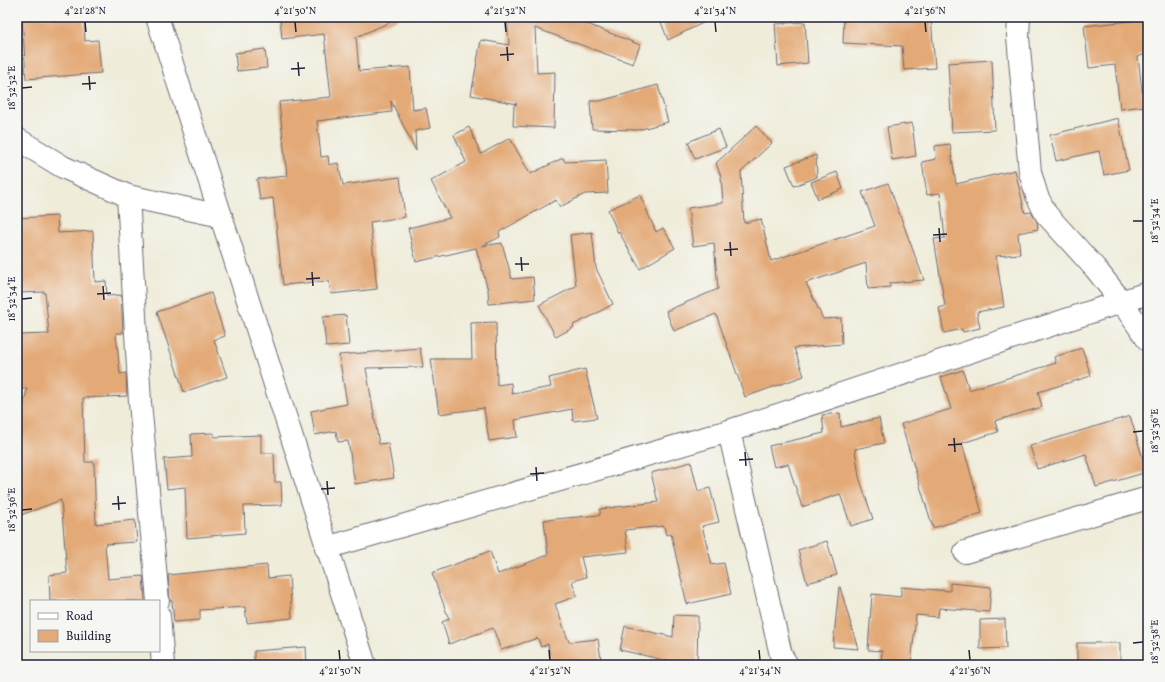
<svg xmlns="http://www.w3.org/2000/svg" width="1165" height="682" viewBox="0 0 1165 682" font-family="Vollkorn,serif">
<rect width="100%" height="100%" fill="#f6f6f2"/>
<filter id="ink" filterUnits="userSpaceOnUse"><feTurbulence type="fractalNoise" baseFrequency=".025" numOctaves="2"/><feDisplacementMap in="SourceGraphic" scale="8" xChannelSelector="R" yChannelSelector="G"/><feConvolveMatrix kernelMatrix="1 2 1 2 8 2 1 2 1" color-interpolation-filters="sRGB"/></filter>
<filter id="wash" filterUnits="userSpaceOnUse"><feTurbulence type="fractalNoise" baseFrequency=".012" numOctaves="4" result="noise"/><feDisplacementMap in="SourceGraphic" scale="16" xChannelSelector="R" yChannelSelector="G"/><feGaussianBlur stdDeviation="0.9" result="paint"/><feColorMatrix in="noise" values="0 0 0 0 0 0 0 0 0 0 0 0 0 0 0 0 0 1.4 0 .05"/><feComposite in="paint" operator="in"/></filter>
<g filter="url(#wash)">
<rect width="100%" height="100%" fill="#efecd9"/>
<g id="blocks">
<g fill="#e3a976">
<path d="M22,17H84L85,41L98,40L101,73L26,79Z"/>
<path d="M280,17H402L356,37L359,71L410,67L413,110L426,108L430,128L415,131L416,151L391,101L392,112L317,121L321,157L328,156L329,165L338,163L343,185L400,177L405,217L370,222L377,289L331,294L329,281L283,285L273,198L260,200L257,179L287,176L279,102L331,97L324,34L282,39Z"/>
<path d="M511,17H588L585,23L640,45L633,64L535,28L537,73L555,72L554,128L513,126L514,105L517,104L471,95L481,40L509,45L507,18H510Z"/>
<path d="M659,17H715L668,40Z"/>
<path d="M844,17H931L935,68L904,70L902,46L843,43Z"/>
<path d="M1148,19V53L1138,57L1144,106L1120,109L1115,65L1089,68L1084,26Z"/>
<path d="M805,22L808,63L778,66L775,24Z"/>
<path d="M265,49L267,68L237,71L235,53Z"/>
<path d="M992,60L995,130L952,132L948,63Z"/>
<path d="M658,85L668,122L638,130L592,129L590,101H600Z"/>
<path d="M1118,118L1129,170L1104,175L1099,151L1056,161L1050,135Z"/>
<path d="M912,123L916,156L892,160L887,127Z"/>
<path d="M756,126L772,143L741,172L744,223L761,219L771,261L875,226L862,192L888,183L924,280L890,283V287L868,289L866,263L806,283L823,319L841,318L842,344L794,348L804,376L745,397L716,314L674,331L666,311L718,289L714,243L693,246L688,208L723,203L721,177L716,163Z"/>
<path d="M469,127L481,154L510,138L530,174L563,158L565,162L606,160L608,193L585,194L560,207L556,200L499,232L500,237L482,246L502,243L512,279L533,277L535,299L489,304L488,290L476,248L416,262L408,228L450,218L431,181L466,162L454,135Z"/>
<path d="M719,129L726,147L695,159L688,142Z"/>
<path d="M950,144L956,184L1015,170L1025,213L1031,212L1037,222L1038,229L1018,233L1020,254L996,256L1004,307L977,312L980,328L963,332L962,329L944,333L939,308L945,306L934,239L945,238L940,193L927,195L922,162L936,159L935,146Z"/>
<path d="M816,155L817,177L794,186L786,166Z"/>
<path d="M837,172L843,189L818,199L811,182Z"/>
<path d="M640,195L656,232L663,228L675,248L640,269L619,232L618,233L608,210Z"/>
<path d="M57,216L58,233L93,231L95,282L106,281L107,296L121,295L123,333H116L120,374L126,373L127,396L83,398L85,462H94L96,524L135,520L137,542L105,544L108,579L143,576L145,601H50L49,575L67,573L61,500L21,515L17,506V440L27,389H17V335L49,334L45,292L17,293V218Z"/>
<path d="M592,232L596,268L613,304L592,316L573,325L574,327L556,337L539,305L576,286L570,235Z"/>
<path d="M211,293L225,336L214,340L227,377L184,392L157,312Z"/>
<path d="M346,315L349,345L326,347L323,317Z"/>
<path d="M496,322L497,385L511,383L512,394L551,387L549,378L585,369L597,418L573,421L572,409L515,420L517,437L489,441L484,408L439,414L431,359H472L471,323Z"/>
<path d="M420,348L423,367L366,368L379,444L388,443L394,478L355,484L348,441L338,442L336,431L315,435L311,411L347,404L339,355Z"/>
<path d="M1082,348L1091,376L1038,392L1042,407L995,421L998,432L962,443L982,513L933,528L901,424L951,409L941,377L963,370L969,390L1056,363L1054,357Z"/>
<path d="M840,413L841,427L879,418L884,443L855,449L859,477L873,519L851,526L840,494L802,507L788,464L774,467L769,446L824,433L822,415Z"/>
<path d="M1130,416L1147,472L1096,487L1086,454L1037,469L1030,446Z"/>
<path d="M214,433V437L261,435V453H274L275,482H281L282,505L244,506L245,533L187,538L185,487L167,489L164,459L192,457L191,434Z"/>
<path d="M691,462L698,491L710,488L719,522L702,526L712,565L724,563L731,594L687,604L671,534L666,535L664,526L625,530L628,552L581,557L586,577L572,581L577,596L555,604L569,642L598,639L602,665H551L548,644L541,647L538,638L501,650L493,628L449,644L442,622L449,619L432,573L490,551L498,574L548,555L544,520L600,515V509L658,502L651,473Z"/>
<path d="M827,541L837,575L807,583L798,550Z"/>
<path d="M267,565L268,578L289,576L292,618L247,623L245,607L200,610V620L174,622L172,601H170L168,575Z"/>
<path d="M950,583L991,587L989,612L939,608L938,617L916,615L911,665L881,662L882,651L868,650L872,594L901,597V587L950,591Z"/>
<path d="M839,587H840L858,649L833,647Z"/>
<path d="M674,615L698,616L697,665H672L673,662L620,650L625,626L673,637Z"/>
<path d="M1005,619L1006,648L980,649V620Z"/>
<rect x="1077" y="643" width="43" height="22"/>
<path d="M306,647L307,665H254V651Z"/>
</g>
</g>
</g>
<g filter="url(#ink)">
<use href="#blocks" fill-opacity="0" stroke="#6a6972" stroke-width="1"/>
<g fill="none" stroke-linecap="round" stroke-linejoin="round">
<g stroke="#6a6972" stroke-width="24">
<g id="minor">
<path d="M157,17C227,233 294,450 365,665"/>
<path d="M1019,17L1018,37L1030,172L1037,196L1046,214L1095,268L1121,301L1148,340"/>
<path d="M17,139L63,167L128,196L221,216"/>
<path d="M128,196L140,402L158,601"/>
<path d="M729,431L781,655L787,665"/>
<path d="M326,548L729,431L1148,293"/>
<path d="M965,552L1148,498"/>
<path d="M159,616L163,665"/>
</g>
</g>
<use href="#minor" stroke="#fff" stroke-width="22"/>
</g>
</g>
<path fill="none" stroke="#22223b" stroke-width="1.5" d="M85,22L86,32M295,22L296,32M505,22L506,32M715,22L716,32M925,22L926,32M507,47L508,61M500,55L514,54M298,62L299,76M291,69L305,68M89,76L90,90M82,84L96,83M22,88L32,87M1133,221H1143M939,228L940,242M933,235L947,234M730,242L731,256M724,250L738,249M521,257L522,271M515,264H529M312,272L313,286M306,279L320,278M103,286L104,300M97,294L111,293M22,299L32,298M1133,432L1143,431M954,438L955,452M948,445L962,444M745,452L746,466M739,460L753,459M536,467L537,481M530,474L544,473M327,481L328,495M321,489L335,488M118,496L119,510M112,504L126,503M22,510L32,509M1133,643L1143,642M339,650L340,660M549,650L550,660M759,650L760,660M969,650L970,660"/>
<rect width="1165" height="682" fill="none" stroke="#f6f6f2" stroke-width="44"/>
<rect x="30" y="600" width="130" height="52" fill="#f6f6f2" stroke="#a1a1a9"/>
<rect x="38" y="613" width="20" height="6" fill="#ffffff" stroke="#a1a1a9"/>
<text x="66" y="620" font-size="12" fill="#22223b">Road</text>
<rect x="38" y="630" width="20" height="12" fill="#e3a976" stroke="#a1a1a9"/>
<text x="66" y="640" font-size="12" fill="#22223b">Building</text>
<rect x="22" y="22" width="1121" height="638" fill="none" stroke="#22223b" stroke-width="1.5"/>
<g font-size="10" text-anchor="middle" fill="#22223b">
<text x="85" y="14">4°21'28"N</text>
<text x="295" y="14">4°21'30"N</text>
<text x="505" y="14">4°21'32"N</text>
<text x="715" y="14">4°21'34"N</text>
<text x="925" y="14">4°21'36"N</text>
<text transform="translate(11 88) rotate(-90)" y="4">18°32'32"E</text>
<text transform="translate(1154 221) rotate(-90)" y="4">18°32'34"E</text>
<text transform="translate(11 299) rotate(-90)" y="4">18°32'34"E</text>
<text transform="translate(1154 431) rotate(-90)" y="4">18°32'36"E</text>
<text transform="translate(11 510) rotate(-90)" y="4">18°32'36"E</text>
<text transform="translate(1154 642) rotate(-90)" y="4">18°32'38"E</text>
<text x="340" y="674">4°21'30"N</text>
<text x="550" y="674">4°21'32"N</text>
<text x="760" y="674">4°21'34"N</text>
<text x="970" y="674">4°21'36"N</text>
</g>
</svg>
